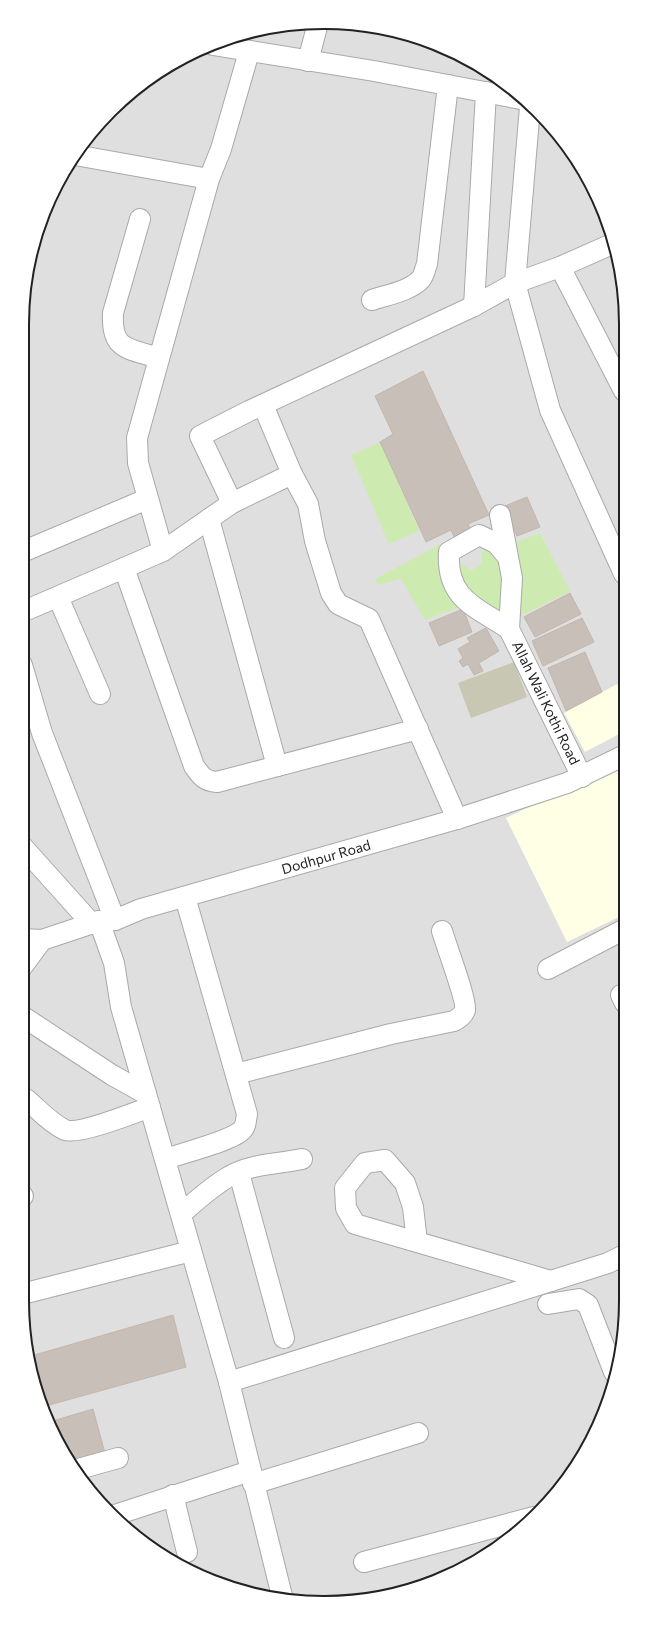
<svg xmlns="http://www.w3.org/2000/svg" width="648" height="1625" viewBox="0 0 648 1625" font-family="Commissioner,sans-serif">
<rect width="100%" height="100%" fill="#f2efe9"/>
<path fill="#e0dfdf" d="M304,23L363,25L421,38L492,73L551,125L603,208L623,284L626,1301L610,1398L563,1485L523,1528L475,1562L383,1597L284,1600L227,1587L173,1563L97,1500L62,1452L38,1398L22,1301V324L38,227L62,173L97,125L140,85L190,53L246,32Z"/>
<g fill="#ffffe5">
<path d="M617,684L624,697L625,731L585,752L564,713Z"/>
<path d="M625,761V914L567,942L506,818Z"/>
</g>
<path fill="#c7c7b4" d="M514,662L527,697L471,718L458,683Z"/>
<g fill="#cdebb0">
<path d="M381,442L419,531L389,544L351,455Z"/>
<path d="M540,533L570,591L513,620L508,545Z"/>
<path d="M452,538L459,553L460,563L452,570L462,606L425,620L401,579L378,585L375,579Z"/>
<path d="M496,550L504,560V622L468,600L453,572L461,564L472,570L482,564V551Z"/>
</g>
<g fill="#c7bfb8" stroke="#c4b6ab">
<path d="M423,371L489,515L468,524L472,533L456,541L451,530L426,542L380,442L393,434L375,396Z"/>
<path d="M527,497L540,527L517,536L505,506Z"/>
<path d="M570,593L581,614L535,637L524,617Z"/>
<path d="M463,609L472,632L439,646L429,623Z"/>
<path d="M582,618L594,642L543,666L532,641Z"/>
<path d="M486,628L499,651L479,663L483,671L474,675L468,664L463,667L459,661L463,658L458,649L470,642L467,638Z"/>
<path d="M585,652L602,692L566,711L548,668Z"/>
<path d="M173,1315L186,1367L42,1407L38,1398L31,1356Z"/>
<path d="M93,1409L106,1457L72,1466L62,1452L49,1422Z"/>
</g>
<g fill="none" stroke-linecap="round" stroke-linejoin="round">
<g stroke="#a9a9a9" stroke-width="22">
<g id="minor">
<path d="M213,45L374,71L521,99"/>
<path d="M308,61L318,23"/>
<path d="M530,107L515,283L550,410L624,574"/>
<path d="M75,155L209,179"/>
<path d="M140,219L113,313C111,351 128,348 159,358"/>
<path d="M560,267L624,391"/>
<path d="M372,300C387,295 410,291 421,279C424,275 425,269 427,264L448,85"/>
<path d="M474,306L486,92"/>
<path d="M263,405L292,474L308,504L315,541L331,593L338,604L369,619L457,819"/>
<path d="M292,474L232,503L163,551L124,568L194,766C201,776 204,781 217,782L418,729"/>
<path d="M232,503L200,436L249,411L474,306L515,283L560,267L612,244"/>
<path d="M500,515L512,578L509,629L582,777"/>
<path d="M209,519L277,766"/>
<path d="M163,551L138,463L137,438L209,179L221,149L249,52"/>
<path d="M22,552L147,499"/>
<path d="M507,556L496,543L479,535L449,552C446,599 476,607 509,629"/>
<path d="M58,597L100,694"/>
<path d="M22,612L124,568"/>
<path d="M22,665L42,733L115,920"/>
<path d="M22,846L92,924"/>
<path d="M99,921L114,963L121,1007L229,1382L283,1600"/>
<path d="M22,939L42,940L99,921L115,920L141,909L457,819L567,783L625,755"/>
<path d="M22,967L42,940"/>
<path d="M548,969L625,929"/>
<path d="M621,995L625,1003"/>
<path d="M22,1016L112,1075L146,1094"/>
<path d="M236,1074L391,1034L454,1021C459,1018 463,1016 465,1010C467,1000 446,945 442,931"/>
<path d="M26,1099C38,1109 50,1123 65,1130C78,1135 134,1113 150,1107"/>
<path d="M165,1159C181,1154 230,1141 241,1131C246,1127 246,1120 247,1114L185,897"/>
<path d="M239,1173L284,1338"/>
<path d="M22,1197L23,1196"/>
<path d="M181,1214C196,1201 212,1186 230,1176C250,1164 279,1164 302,1159"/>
<path d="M417,1242L413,1207L405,1183L385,1160L365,1163L345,1188L346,1208L355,1224L551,1281"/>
<path d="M22,1294L191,1251"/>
<path d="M548,1304L579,1299L588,1305L614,1372"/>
<path d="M229,1382L608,1263L626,1254"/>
<path d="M75,1470L118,1458"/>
<path d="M253,1484L418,1433"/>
<path d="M173,1495L187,1552"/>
<path d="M115,1515L250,1471"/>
<path d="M364,1562L534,1517"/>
</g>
</g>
<use href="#minor" stroke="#fff" stroke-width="20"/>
</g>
<g text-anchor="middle" stroke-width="3" stroke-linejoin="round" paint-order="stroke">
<g font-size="14" fill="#222" stroke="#fff">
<text transform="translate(546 703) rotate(64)" y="5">Allah Wali Kothi Road</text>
<text transform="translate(326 857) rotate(-16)" y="5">Dodhpur Road</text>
</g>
</g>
<path d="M0 0H648V1625H0ZM324 29H324A295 295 0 0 1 619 324V1301A295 295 0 0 1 324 1596H324A295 295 0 0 1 29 1301V324A295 295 0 0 1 324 29Z" fill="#fff" fill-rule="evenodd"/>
<path fill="none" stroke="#222" stroke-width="2" d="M324 29H324A295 295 0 0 1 619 324V1301A295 295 0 0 1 324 1596H324A295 295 0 0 1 29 1301V324A295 295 0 0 1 324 29Z"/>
</svg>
